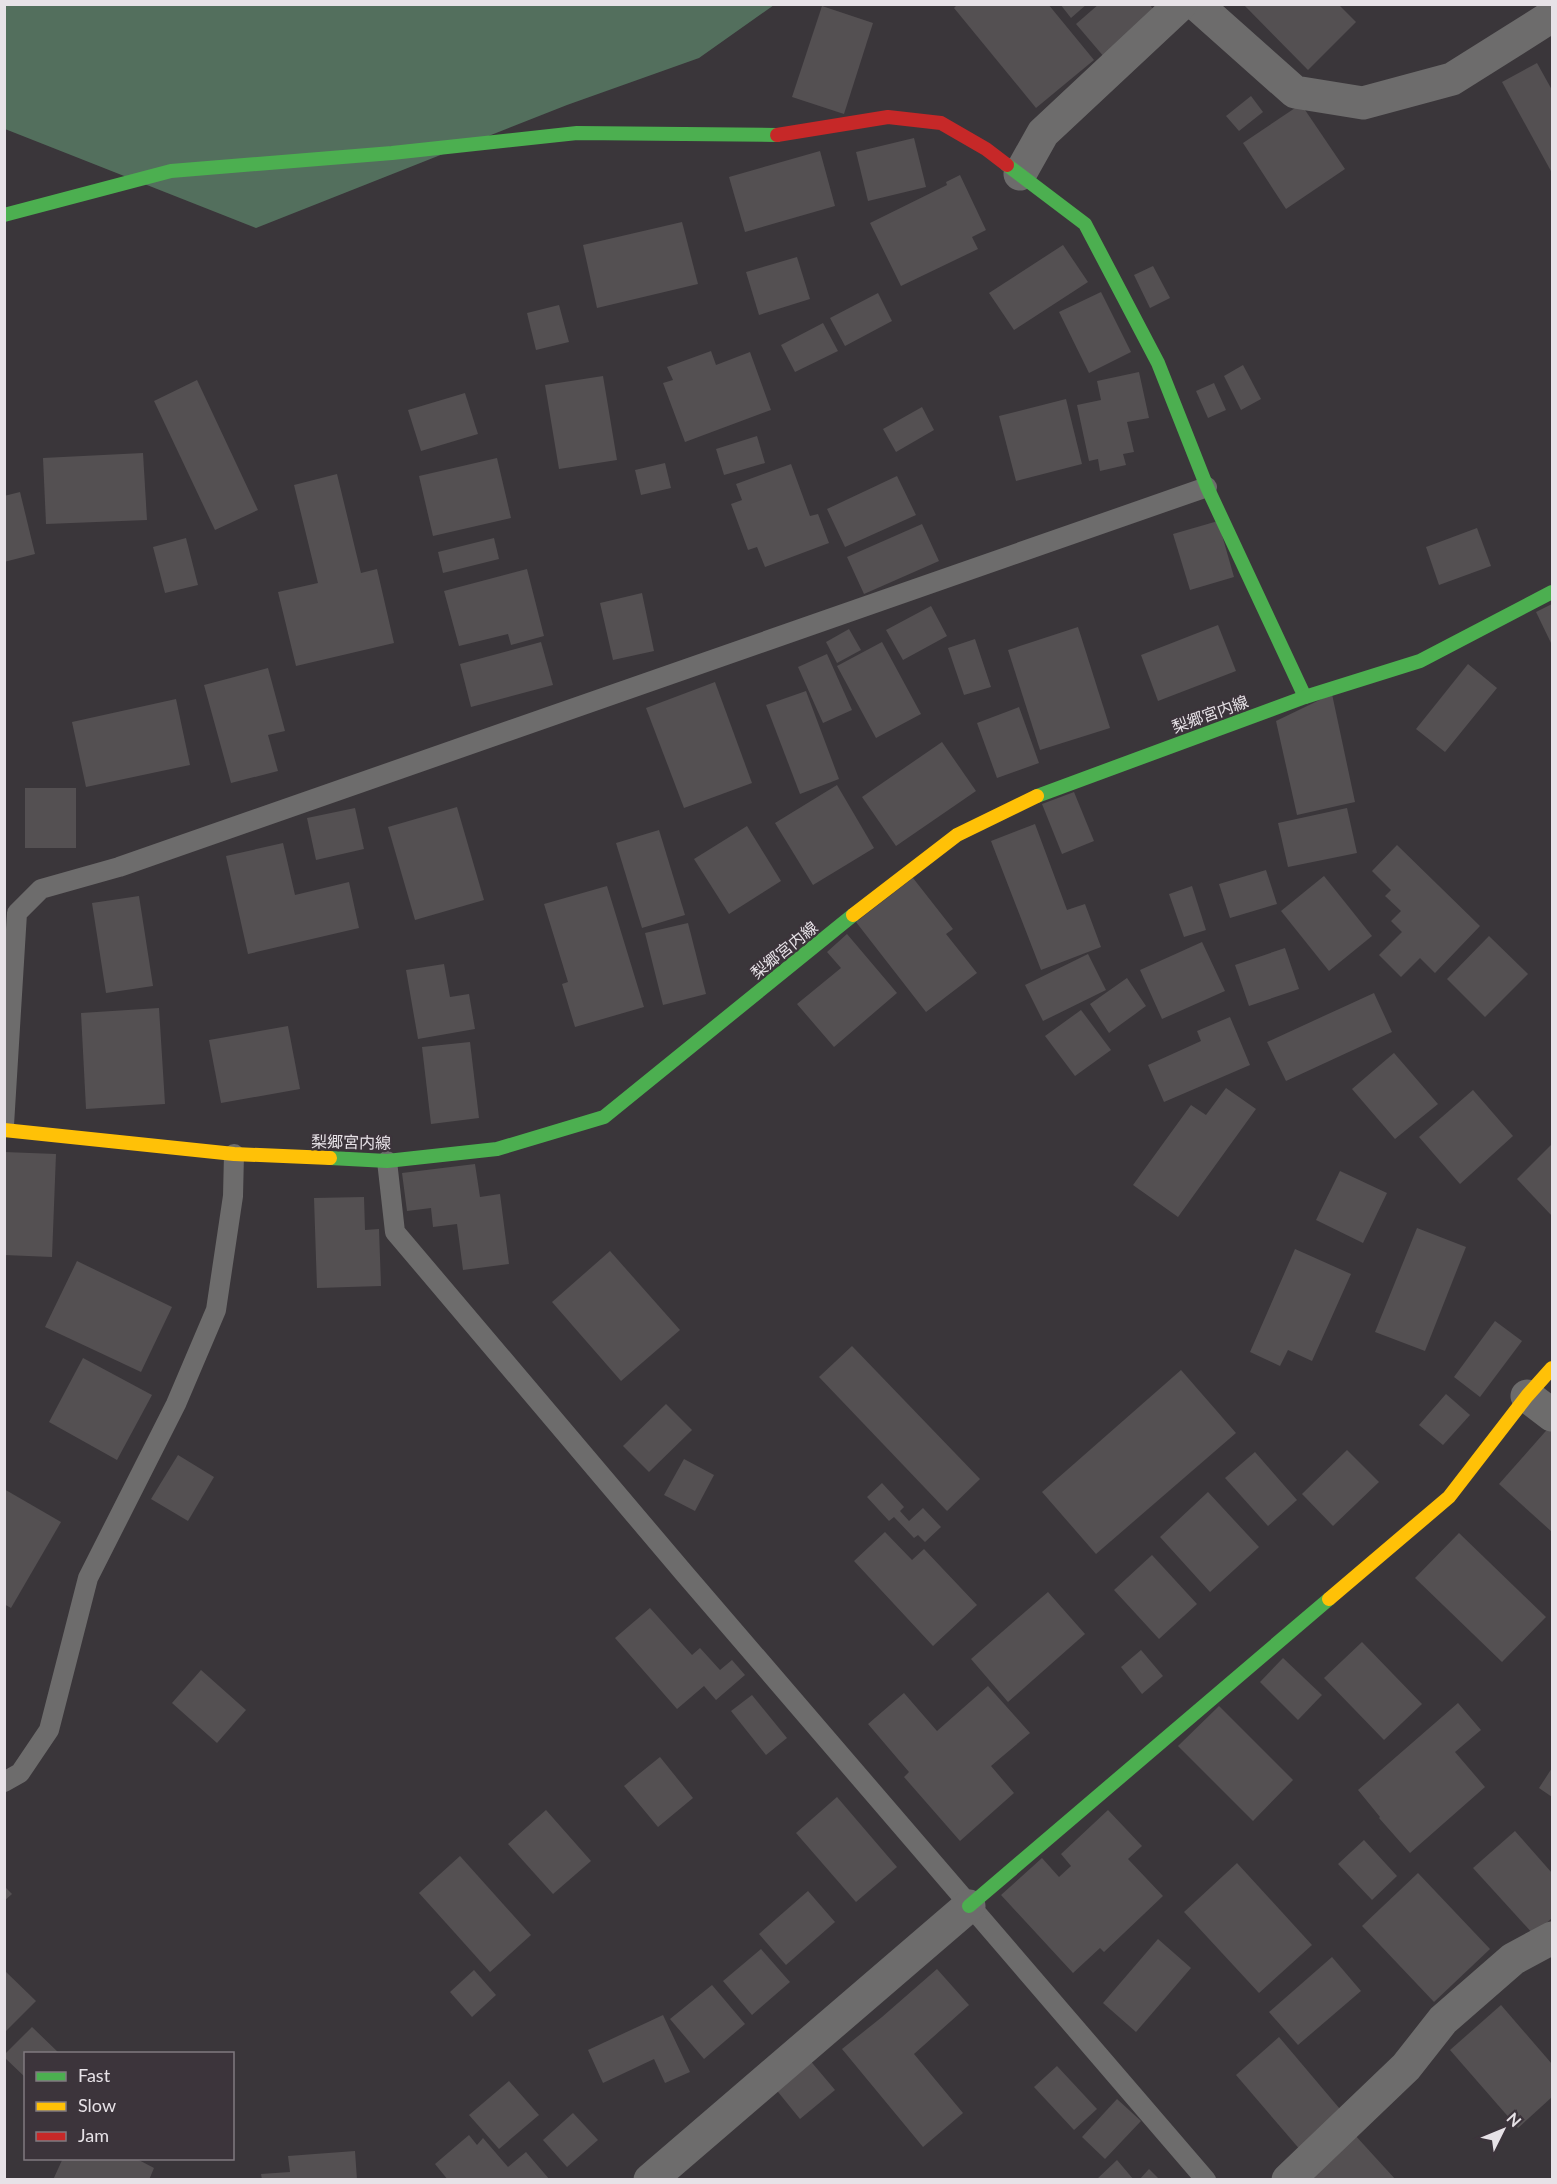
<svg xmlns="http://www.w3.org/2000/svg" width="1557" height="2184" viewBox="0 0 1557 2184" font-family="Lato,'Noto Sans JP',sans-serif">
<rect width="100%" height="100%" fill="#3a363a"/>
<path fill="#536f5d" d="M4,5H774L699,58L567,105L256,228L5,129Z"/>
<g fill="#545052">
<path d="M958,4H1048L1094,60L1036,108L954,8Z"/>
<path d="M1060,4H1087L1071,18Z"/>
<path d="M1099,4H1149L1157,14L1105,58L1076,24Z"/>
<path d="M1243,4H1338L1356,22L1308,70Z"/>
<path d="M822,6L873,23L844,114L792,97Z"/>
<path d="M1537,63L1552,90V173L1502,82Z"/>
<path d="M1251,96L1263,112L1239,131L1226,116Z"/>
<path d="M1301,104L1345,169L1286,209L1243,143Z"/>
<path d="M914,138L926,187L868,201L856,152Z"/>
<path d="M820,151L835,206L745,232L729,177Z"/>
<path d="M960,175L986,230L972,237L978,249L901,286L870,223L947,185L946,182Z"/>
<path d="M682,222L698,284L597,308L583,245Z"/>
<path d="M1063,245L1088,282L1014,330L989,293Z"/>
<path d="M797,257L810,299L759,315L746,272Z"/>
<path d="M1153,266L1170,298L1150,308L1134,275Z"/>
<path d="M1101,292L1131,352L1089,373L1059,312Z"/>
<path d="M878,293L892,321L845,346L830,318Z"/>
<path d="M559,305L569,342L536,350L527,313Z"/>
<path d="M823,323L838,351L795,372L781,345Z"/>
<path d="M711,351L716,365L750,352L771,410L685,442L663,383L673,380L667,367Z"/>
<path d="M1243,365L1261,399L1241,410L1224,376Z"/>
<path d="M1139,372L1149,418L1127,422L1134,452L1123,454L1126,465L1100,471L1098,459L1089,461L1077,405L1101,400L1097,381Z"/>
<path d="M603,376L617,460L559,469L545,385Z"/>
<path d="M197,380L258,510L215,530L154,401Z"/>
<path d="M1214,383L1226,410L1208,418L1196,391Z"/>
<path d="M465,393L478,434L421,451L408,410Z"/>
<path d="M1066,399L1082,464L1016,481L999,416Z"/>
<path d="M922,407L934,430L896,452L883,429Z"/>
<path d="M757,436L765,463L724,475L716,449Z"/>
<path d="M143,453L147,520L46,524L43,458Z"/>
<path d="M497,458L511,518L433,536L419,476Z"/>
<path d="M665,463L671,488L641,495L635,470Z"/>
<path d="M791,464L810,516L818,514L829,543L765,567L757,547L748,550L731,504L742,500L736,484Z"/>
<path d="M337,474L361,573L377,569L394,643L296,666L278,592L318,583L294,485Z"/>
<path d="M897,476L916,515L845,547L827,509Z"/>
<path d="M20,492L35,554L4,562V496Z"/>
<path d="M1218,521L1234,577L1190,590L1173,534Z"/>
<path d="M922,524L939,561L864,594L847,557Z"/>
<path d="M1477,528L1491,566L1439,585L1426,547Z"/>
<path d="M186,538L198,585L165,593L153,547Z"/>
<path d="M494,538L499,559L443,573L438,552Z"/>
<path d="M527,569L544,636L511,645L508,634L459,646L444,591Z"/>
<path d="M642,593L654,651L613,660L600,603Z"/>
<path d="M1552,604V645L1536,612Z"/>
<path d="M931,606L947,636L903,660L886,630Z"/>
<path d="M1218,625L1236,671L1158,701L1141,655Z"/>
<path d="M1078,627L1110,728L1040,750L1008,650Z"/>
<path d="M849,629L861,650L837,663L826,642Z"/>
<path d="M975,639L991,687L964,695L948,648Z"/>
<path d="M541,642L553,685L471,707L460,664Z"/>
<path d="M882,642L921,714L876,738L837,666Z"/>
<path d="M827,654L852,710L823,723L798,667Z"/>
<path d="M1468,664L1497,688L1445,752L1416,729Z"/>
<path d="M268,668L285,731L268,735L278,771L231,783L204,685Z"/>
<path d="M715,682L752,783L684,808L646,708Z"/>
<path d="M806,691L839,779L800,794L766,705Z"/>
<path d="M1332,694L1355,802L1297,815L1276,721Z"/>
<path d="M176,699L190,765L86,787L72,722Z"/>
<path d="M1019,707L1039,763L997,778L977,723Z"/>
<path d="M942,742L976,791L896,846L862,797Z"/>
<path d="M837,785L874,848L813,885L775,823Z"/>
<rect x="25" y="788" width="51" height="60"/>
<path d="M1074,792L1094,841L1062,854L1042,804Z"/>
<path d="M457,807L484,900L415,920L388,827Z"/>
<path d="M355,808L364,849L316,860L307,818Z"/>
<path d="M1347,808L1357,853L1288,867L1278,823Z"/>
<path d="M1035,824L1067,910L1085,904L1101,947L1041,970L991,841Z"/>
<path d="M747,826L781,881L729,914L694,859Z"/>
<path d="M659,830L685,915L642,928L616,843Z"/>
<path d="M283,843L295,895L349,882L359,928L248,954L226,856Z"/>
<path d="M1397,845L1480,926L1435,973L1420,958L1401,977L1379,955L1402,932L1391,921L1401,911L1385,896L1391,890L1372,871Z"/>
<path d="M1266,870L1277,904L1230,918L1219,884Z"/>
<path d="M1324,876L1372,936L1329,971L1281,911Z"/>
<path d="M913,878L953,929L946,934L977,973L926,1012L856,922Z"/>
<path d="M607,886L644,1007L575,1027L562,984L568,982L544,904Z"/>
<path d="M1192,886L1206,930L1184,937L1169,894Z"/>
<path d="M139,896L153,986L106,993L92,903Z"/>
<path d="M688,923L706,994L663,1005L645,933Z"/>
<path d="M847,934L897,993L834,1047L797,1004L841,968L827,952Z"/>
<path d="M1489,936L1528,974L1485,1017L1447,979Z"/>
<path d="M1202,942L1225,991L1162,1019L1140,970Z"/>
<path d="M1285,948L1299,989L1249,1006L1235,965Z"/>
<path d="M1088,954L1106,990L1043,1021L1025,985Z"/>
<path d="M444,964L450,997L469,994L475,1029L418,1039L406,970Z"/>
<path d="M1127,978L1146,1006L1109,1033L1090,1004Z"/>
<path d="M1374,993L1392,1032L1286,1081L1267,1042Z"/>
<path d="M159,1008L165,1104L86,1109L81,1013Z"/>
<path d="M1081,1010L1111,1050L1075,1076L1045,1036Z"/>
<path d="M1230,1017L1250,1065L1164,1102L1148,1065L1201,1041L1197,1031Z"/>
<path d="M288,1026L300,1089L221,1103L209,1040Z"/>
<path d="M470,1042L479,1118L431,1124L422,1047Z"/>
<path d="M1394,1053L1438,1104L1395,1139L1352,1089Z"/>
<path d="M1226,1088L1256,1109L1178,1217L1133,1185L1191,1105L1206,1115Z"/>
<path d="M1473,1090L1513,1136L1460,1184L1419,1137Z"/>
<path d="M1552,1144V1216L1517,1179Z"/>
<path d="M4,1152L56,1154L52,1257L4,1255Z"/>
<path d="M475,1164L480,1197L500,1194L509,1264L463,1270L457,1224L433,1227L431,1208L407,1211L402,1173Z"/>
<path d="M1340,1171L1387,1193L1363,1243L1316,1220Z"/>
<path d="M364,1197L365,1230L379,1229L381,1286L317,1288L314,1198Z"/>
<path d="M1417,1228L1466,1247L1425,1351L1375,1332Z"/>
<path d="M1295,1249L1351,1274L1312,1361L1288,1350L1280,1366L1250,1352Z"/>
<path d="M610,1251L680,1330L621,1381L552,1302Z"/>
<path d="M77,1261L172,1307L141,1372L45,1327Z"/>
<path d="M1495,1321L1522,1341L1480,1397L1454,1377Z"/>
<path d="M852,1346L980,1479L947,1511L819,1377Z"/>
<path d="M83,1358L152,1395L117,1460L49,1422Z"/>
<path d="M1181,1370L1236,1433L1096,1554L1042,1492Z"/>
<path d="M1446,1394L1470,1415L1443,1445L1419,1425Z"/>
<path d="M666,1404L692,1430L649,1472L623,1446Z"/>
<path d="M1552,1424V1532L1499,1484Z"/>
<path d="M1347,1450L1379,1482L1333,1526L1302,1494Z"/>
<path d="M1255,1452L1297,1500L1268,1526L1225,1478Z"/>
<path d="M178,1455L214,1477L188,1521L151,1499Z"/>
<path d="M684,1459L714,1475L695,1511L664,1495Z"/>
<path d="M882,1483L904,1507L900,1511L909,1521L923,1508L941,1527L925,1542L918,1535L914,1538L894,1517L889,1521L867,1497Z"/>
<path d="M4,1489L61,1522L11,1608L4,1604Z"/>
<path d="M1208,1492L1259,1547L1210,1592L1160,1537Z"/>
<path d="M885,1532L912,1560L924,1549L977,1605L933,1646L854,1561Z"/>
<path d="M1459,1533L1546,1617L1502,1662L1415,1578Z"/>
<path d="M1152,1555L1197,1604L1159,1639L1114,1590Z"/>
<path d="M1048,1592L1085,1634L1008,1702L971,1659Z"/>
<path d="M650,1608L692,1655L700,1648L720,1670L732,1660L745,1675L716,1700L704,1686L677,1709L615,1638Z"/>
<path d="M1362,1642L1422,1704L1384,1740L1324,1678Z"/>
<path d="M1141,1650L1163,1676L1142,1694L1121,1667Z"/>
<path d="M1283,1658L1322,1695L1298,1720L1260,1682Z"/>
<path d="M201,1670L246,1710L217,1743L172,1703Z"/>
<path d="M988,1686L1030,1733L991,1766L1014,1793L960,1841L904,1777L909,1772L868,1724L904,1693L937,1731Z"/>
<path d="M752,1695L787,1738L766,1755L731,1711Z"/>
<path d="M1458,1703L1481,1730L1455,1752L1485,1787L1410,1853L1379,1818L1380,1817L1358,1790Z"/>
<path d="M1219,1706L1293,1780L1253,1821L1178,1746Z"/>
<path d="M660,1757L693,1798L658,1827L624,1786Z"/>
<path d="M1552,1768V1797L1539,1788Z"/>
<path d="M837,1797L897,1867L856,1902L796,1833Z"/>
<path d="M546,1810L591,1861L553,1894L508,1844Z"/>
<path d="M1108,1810L1142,1846L1128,1859L1163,1896L1104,1952L1100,1948L1073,1973L1001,1895L1042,1858L1059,1877L1071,1866L1061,1854Z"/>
<path d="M1515,1831L1552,1873V1918L1534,1935L1473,1868Z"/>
<path d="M1364,1840L1397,1876L1372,1900L1338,1864Z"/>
<path d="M460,1856L531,1935L490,1972L419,1893Z"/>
<path d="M1237,1863L1312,1945L1259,1993L1184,1912Z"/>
<path d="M1418,1873L1490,1949L1434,2002L1362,1926Z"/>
<path d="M4,1886L12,1894L4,1901Z"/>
<path d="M808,1891L835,1922L786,1965L759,1934Z"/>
<path d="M1158,1939L1191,1968L1136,2032L1103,2003Z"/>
<path d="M761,1949L790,1982L752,2015L723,1981Z"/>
<path d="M1332,1957L1361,1991L1298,2045L1269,2012Z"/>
<path d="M937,1969L969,2005L914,2054L963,2113L923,2147L842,2049L882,2017Z"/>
<path d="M4,1970L36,2001L4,2033Z"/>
<path d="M474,1970L496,1995L472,2017L450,1992Z"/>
<path d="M712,1985L745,2024L704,2059L670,2019Z"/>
<path d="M1501,2005L1552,2064V2097L1518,2128L1450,2050Z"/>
<path d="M663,2015L690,2072L665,2083L654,2059L603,2083L588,2050Z"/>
<path d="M32,2027L60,2054H26V2078L4,2057V2055Z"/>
<path d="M1279,2037L1345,2115L1302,2152L1236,2075Z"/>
<path d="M808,2058L835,2090L800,2119L774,2087Z"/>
<path d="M1057,2066L1097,2109L1074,2130L1034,2087Z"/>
<path d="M509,2081L539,2115L499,2149L469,2115Z"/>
<path d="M1117,2099L1141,2121L1105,2159L1082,2137Z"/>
<path d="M573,2113L598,2140L567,2167L543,2140Z"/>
<path d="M1354,2134L1396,2180H1303Z"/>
<path d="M469,2135L477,2145L483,2138L508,2167L526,2152L550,2180H448L435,2164Z"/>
<path d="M355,2151L357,2180H262L261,2174L290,2172L288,2156Z"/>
<path d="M63,2158H135L154,2168L149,2180H53Z"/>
<path d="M1117,2160L1134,2180H1096Z"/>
<path d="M1149,2169L1160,2180H1139Z"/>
</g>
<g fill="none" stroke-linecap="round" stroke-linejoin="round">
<g stroke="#6d6c6c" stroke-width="20">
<path d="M4,1125L17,913L41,889L119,867L1207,487"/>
<path d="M387,1161L395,1232L684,1573L1206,2180"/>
<path d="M4,1782L20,1773L49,1730L88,1578L176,1404L216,1310L233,1196L234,1154"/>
</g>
<g stroke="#6d6c6c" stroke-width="33">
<path d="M1196,4L1295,92L1363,103L1452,79L1552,16"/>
<path d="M1020,174L1043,133L1181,4"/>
<path d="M1527,1396L1552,1415"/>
<path d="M650,2180L969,1906"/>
<path d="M1288,2180L1406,2067L1443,2020L1513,1959L1552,1938"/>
</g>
<g stroke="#4caf50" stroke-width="14">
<path d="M1007,165L1085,224L1158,363L1207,487L1305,697"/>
<path d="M4,215L171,171L392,153L577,133L777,135"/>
<path d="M1037,796L1305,697L1420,661L1552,592"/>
<path d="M330,1158L387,1161L497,1149L604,1117L853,915"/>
<path d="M969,1906L1329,1599"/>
</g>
<g stroke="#ffc107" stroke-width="14">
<path d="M853,915L957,835L1037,796"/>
<path d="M4,1130L234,1154L330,1158"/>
<path d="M1329,1599L1449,1497L1527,1396L1552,1368"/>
</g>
<path stroke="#c62828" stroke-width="14" d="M777,135L888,117L941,123L986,149L1007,165"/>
</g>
<g text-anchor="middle" stroke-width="4.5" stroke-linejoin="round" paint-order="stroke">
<g font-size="16" fill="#e7e2e7" stroke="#3c343b">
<text transform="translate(1210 714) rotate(-20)" y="6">梨郷宮内線</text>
<text transform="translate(784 950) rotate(-39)" y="6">梨郷宮内線</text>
<text transform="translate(351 1142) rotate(1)" y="6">梨郷宮内線</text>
</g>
</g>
<rect width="1557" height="2184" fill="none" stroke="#e7e2e7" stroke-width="12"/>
<rect x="24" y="2052" width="210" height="108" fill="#3c343b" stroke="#807a80" stroke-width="1.5"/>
<rect x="36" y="2072" width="30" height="9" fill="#4caf50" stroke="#807a80" stroke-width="1.5"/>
<text x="78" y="2082" font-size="18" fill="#e7e2e7">Fast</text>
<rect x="36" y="2102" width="30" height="9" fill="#ffc107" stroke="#807a80" stroke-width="1.5"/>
<text x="78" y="2112" font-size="18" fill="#e7e2e7">Slow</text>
<rect x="36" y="2132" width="30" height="9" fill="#c62828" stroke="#807a80" stroke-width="1.5"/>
<text x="78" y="2142" font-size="18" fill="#e7e2e7">Jam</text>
<g transform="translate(1503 2130) rotate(47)" stroke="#3c343b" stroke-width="4.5" paint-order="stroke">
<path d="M0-4.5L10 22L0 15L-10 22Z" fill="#e7e2e7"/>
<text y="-9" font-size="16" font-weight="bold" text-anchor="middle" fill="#e7e2e7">N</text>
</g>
</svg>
